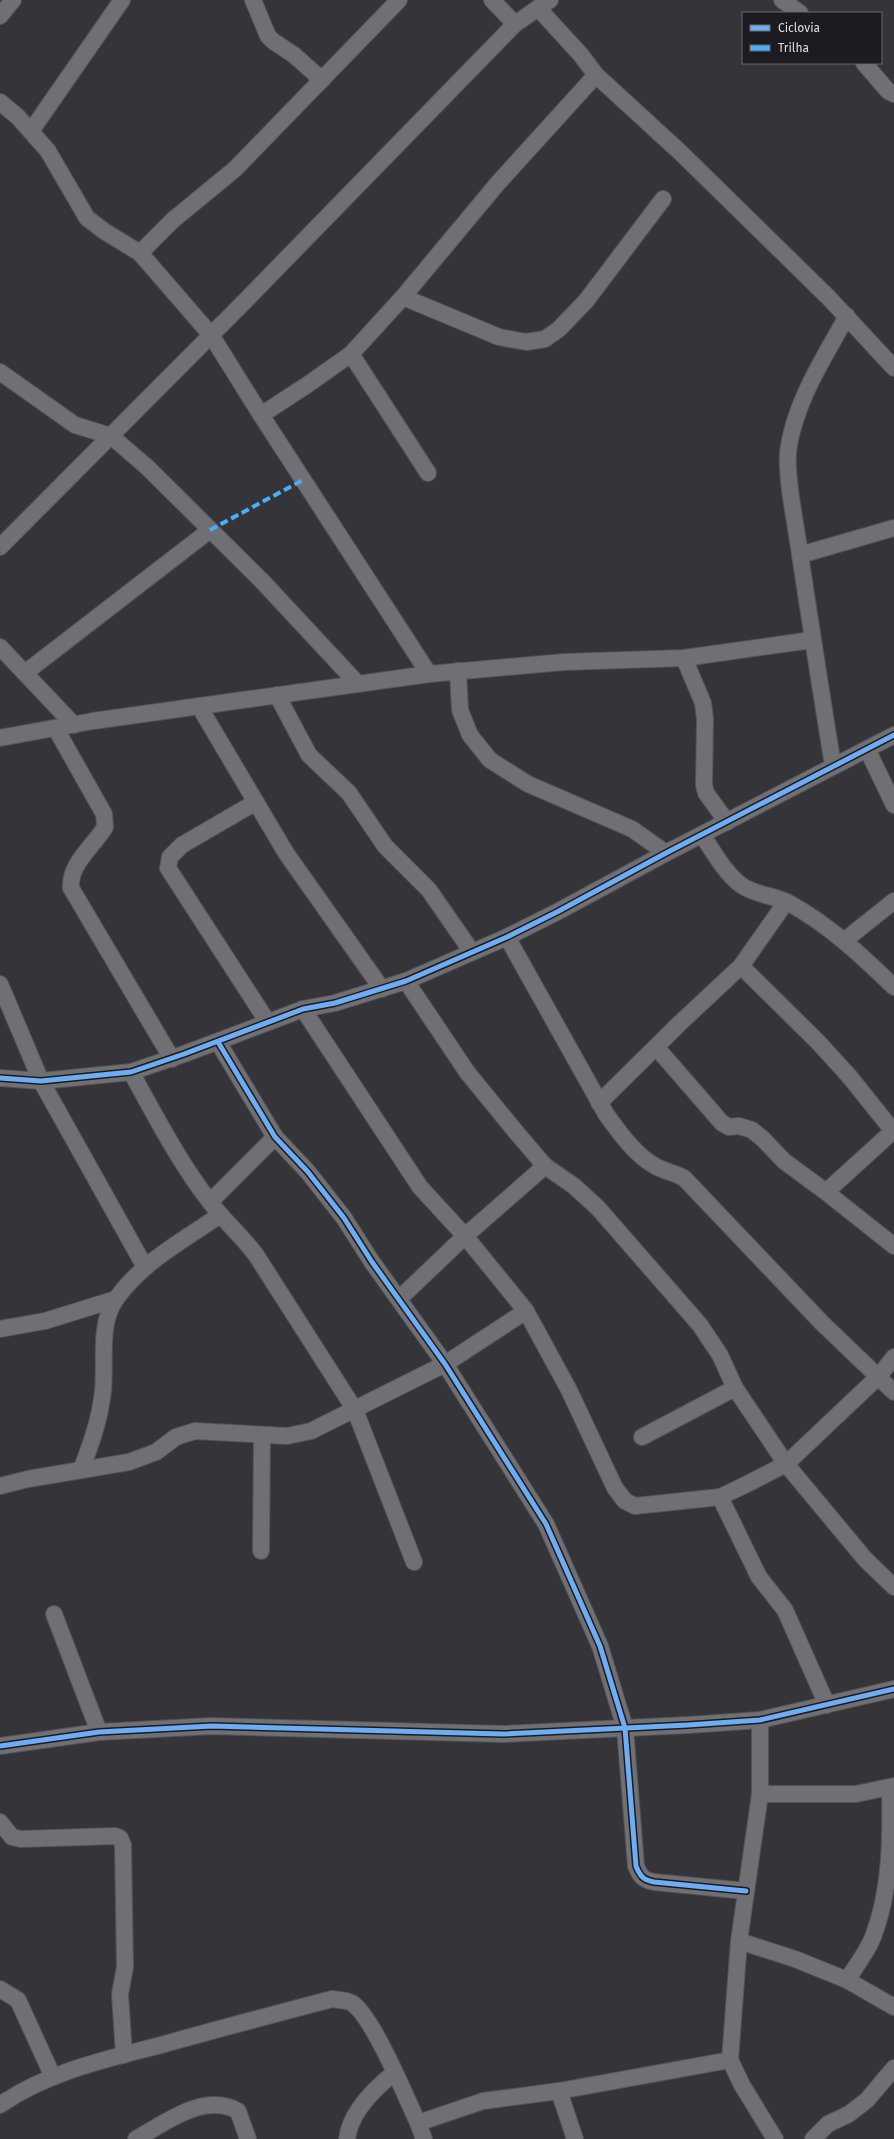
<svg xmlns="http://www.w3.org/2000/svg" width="894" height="2139" viewBox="0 0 894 2139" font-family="'Fira Sans',sans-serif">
<rect width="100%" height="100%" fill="#353539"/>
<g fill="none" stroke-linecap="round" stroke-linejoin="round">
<g stroke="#545457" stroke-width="18">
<g id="minor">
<path d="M253,0L268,36L273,41L294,55L322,80"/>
<path d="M399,0L235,169L173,220L140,253L211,335L261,415L429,674"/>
<path d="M492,0L515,24"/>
<path d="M782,0L800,13"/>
<path d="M538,8L581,55L596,75L681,153L829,298L894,368"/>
<path d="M0,16L13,0"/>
<path d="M864,63L888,91L894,94"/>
<path d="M0,102L18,117L48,151L87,218L104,231L140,253"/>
<path d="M31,131L122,0"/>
<path d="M403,297L499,337L526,342L545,339L559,329L586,301L663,199"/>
<path d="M351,354L428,473"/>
<path d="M0,372L75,425L111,436L147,467L262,581L357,683"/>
<path d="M261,415L307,385L351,354L403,297L498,183L596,75"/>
<path d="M0,547L246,300L515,24L550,0"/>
<path d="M800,555L894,528"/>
<path d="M0,647L74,725"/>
<path d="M684,658L703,703L705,719L704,785L706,793L727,822"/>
<path d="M458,671L460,710L470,735L490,760L528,784L632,829L666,853"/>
<path d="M26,672L210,530"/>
<path d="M277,695L309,755L349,793L385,846L429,890L472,952"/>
<path d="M199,706L286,853L382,989"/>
<path d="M56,729L104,814L105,827C93,847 69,864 71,888L172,1059"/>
<path d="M0,738L93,721L429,674L564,662L684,658L812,640"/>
<path d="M867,749L894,805"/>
<path d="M833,765C821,693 810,620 799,548C795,520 786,478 788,452C794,403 824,358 847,316"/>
<path d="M256,802L182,845L170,857L168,868L267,1021"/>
<path d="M702,835C713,851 725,873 741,885C755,895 772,895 787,902C828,924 861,955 894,987"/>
<path d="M507,937L606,1114C619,1132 635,1155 655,1166C664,1171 675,1173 684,1178L822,1323L894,1392"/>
<path d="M845,940L894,901"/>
<path d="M741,966L818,1042L849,1076L894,1132"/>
<path d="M406,981L467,1072L516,1132L545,1166L574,1186L598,1208L700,1325L720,1355L735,1388L786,1464L865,1559L894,1587"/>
<path d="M0,984L41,1081L145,1267"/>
<path d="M303,1009L420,1187L465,1236L526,1311L569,1390L615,1488L625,1501L635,1506L720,1497L745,1485L786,1464L879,1376L894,1357"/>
<path d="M218,1042L275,1137L308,1172L344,1218L372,1262L445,1364L546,1524L600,1646L625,1728L636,1866C640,1876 643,1880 654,1882L746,1891"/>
<path d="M656,1047L722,1123L729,1127L739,1126L752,1130L763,1139L784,1161L826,1192L894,1246"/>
<path d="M131,1072C156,1117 179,1162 210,1202C224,1221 242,1236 256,1255L355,1410L414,1562"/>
<path d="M0,1078L41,1081L131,1072L184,1054L303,1009L335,1003L406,981L507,937L557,912L666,853L894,735"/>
<path d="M599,1103L680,1023L741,966L786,902"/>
<path d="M826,1192L893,1131"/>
<path d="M210,1202L275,1137"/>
<path d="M400,1298L465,1236L545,1166"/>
<path d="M0,1329L45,1321L116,1299"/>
<path d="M642,1437L735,1388"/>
<path d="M81,1470C91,1444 100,1419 103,1391C106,1361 98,1325 116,1299C142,1262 184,1240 220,1215"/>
<path d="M0,1486L28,1479L129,1462L156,1452L176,1437L195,1431L287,1436L311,1431L445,1364L526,1311"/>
<path d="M720,1497L759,1577L785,1610L827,1705"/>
<path d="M261,1551L262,1435"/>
<path d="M54,1614L99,1732"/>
<path d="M760,1720V1794L739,1941L730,2060L742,2085L775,2139"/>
<path d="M0,1746L99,1732L212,1726L503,1734L688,1725L760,1720L894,1689"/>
<path d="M760,1794H856L894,1786"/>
<path d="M0,1822L12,1837L21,1839L115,1836L120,1838L123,1845L125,1967L120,1994L124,2055"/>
<path d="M739,1941L795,1959L847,1980L894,2007"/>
<path d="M847,1980C856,1966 867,1952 873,1937C891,1890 891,1838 890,1788"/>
<path d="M0,1989L18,2000L53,2077"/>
<path d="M559,2091L575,2139"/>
<path d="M0,2105C47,2072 107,2059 161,2045C218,2029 275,2014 332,1999C338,2000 347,2000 352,2003C373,2017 406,2097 418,2123L424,2139"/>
<path d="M418,2123L483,2101L559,2091L730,2060"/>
<path d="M136,2139C165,2123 204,2092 238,2111L248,2139"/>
<path d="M347,2139C350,2112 374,2089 394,2073"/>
<path d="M813,2139L828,2124L849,2114L867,2100L894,2068"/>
</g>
</g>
<use href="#minor" stroke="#707074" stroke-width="16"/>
<path stroke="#49aef6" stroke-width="4" stroke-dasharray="8 4" stroke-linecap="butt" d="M210,530L303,480"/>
<g stroke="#1c1b1f" stroke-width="8">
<g id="cycleway">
<path d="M218,1042L275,1137L308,1172L344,1218L372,1262L445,1364L546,1524L600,1646L625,1728L636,1866C640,1876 643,1880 654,1882L746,1891"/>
<path d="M0,1078L41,1081L131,1072L184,1054L303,1009L335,1003L406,981L507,937L557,912L666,853L894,735"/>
<path d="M0,1746L99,1732L212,1726L503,1734L688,1725L760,1720L894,1689"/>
</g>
</g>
<use href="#cycleway" stroke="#6dadf4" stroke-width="5"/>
</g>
<rect x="742" y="12" width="140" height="52" fill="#1c1b1f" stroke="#6a696d"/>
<rect x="750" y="25" width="20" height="6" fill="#6dadf4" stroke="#6a696d"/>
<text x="778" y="32" font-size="12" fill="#dfdee3">Ciclovia</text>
<rect x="750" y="45" width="20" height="6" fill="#49aef6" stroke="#6a696d"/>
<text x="778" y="52" font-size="12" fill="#dfdee3">Trilha</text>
</svg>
